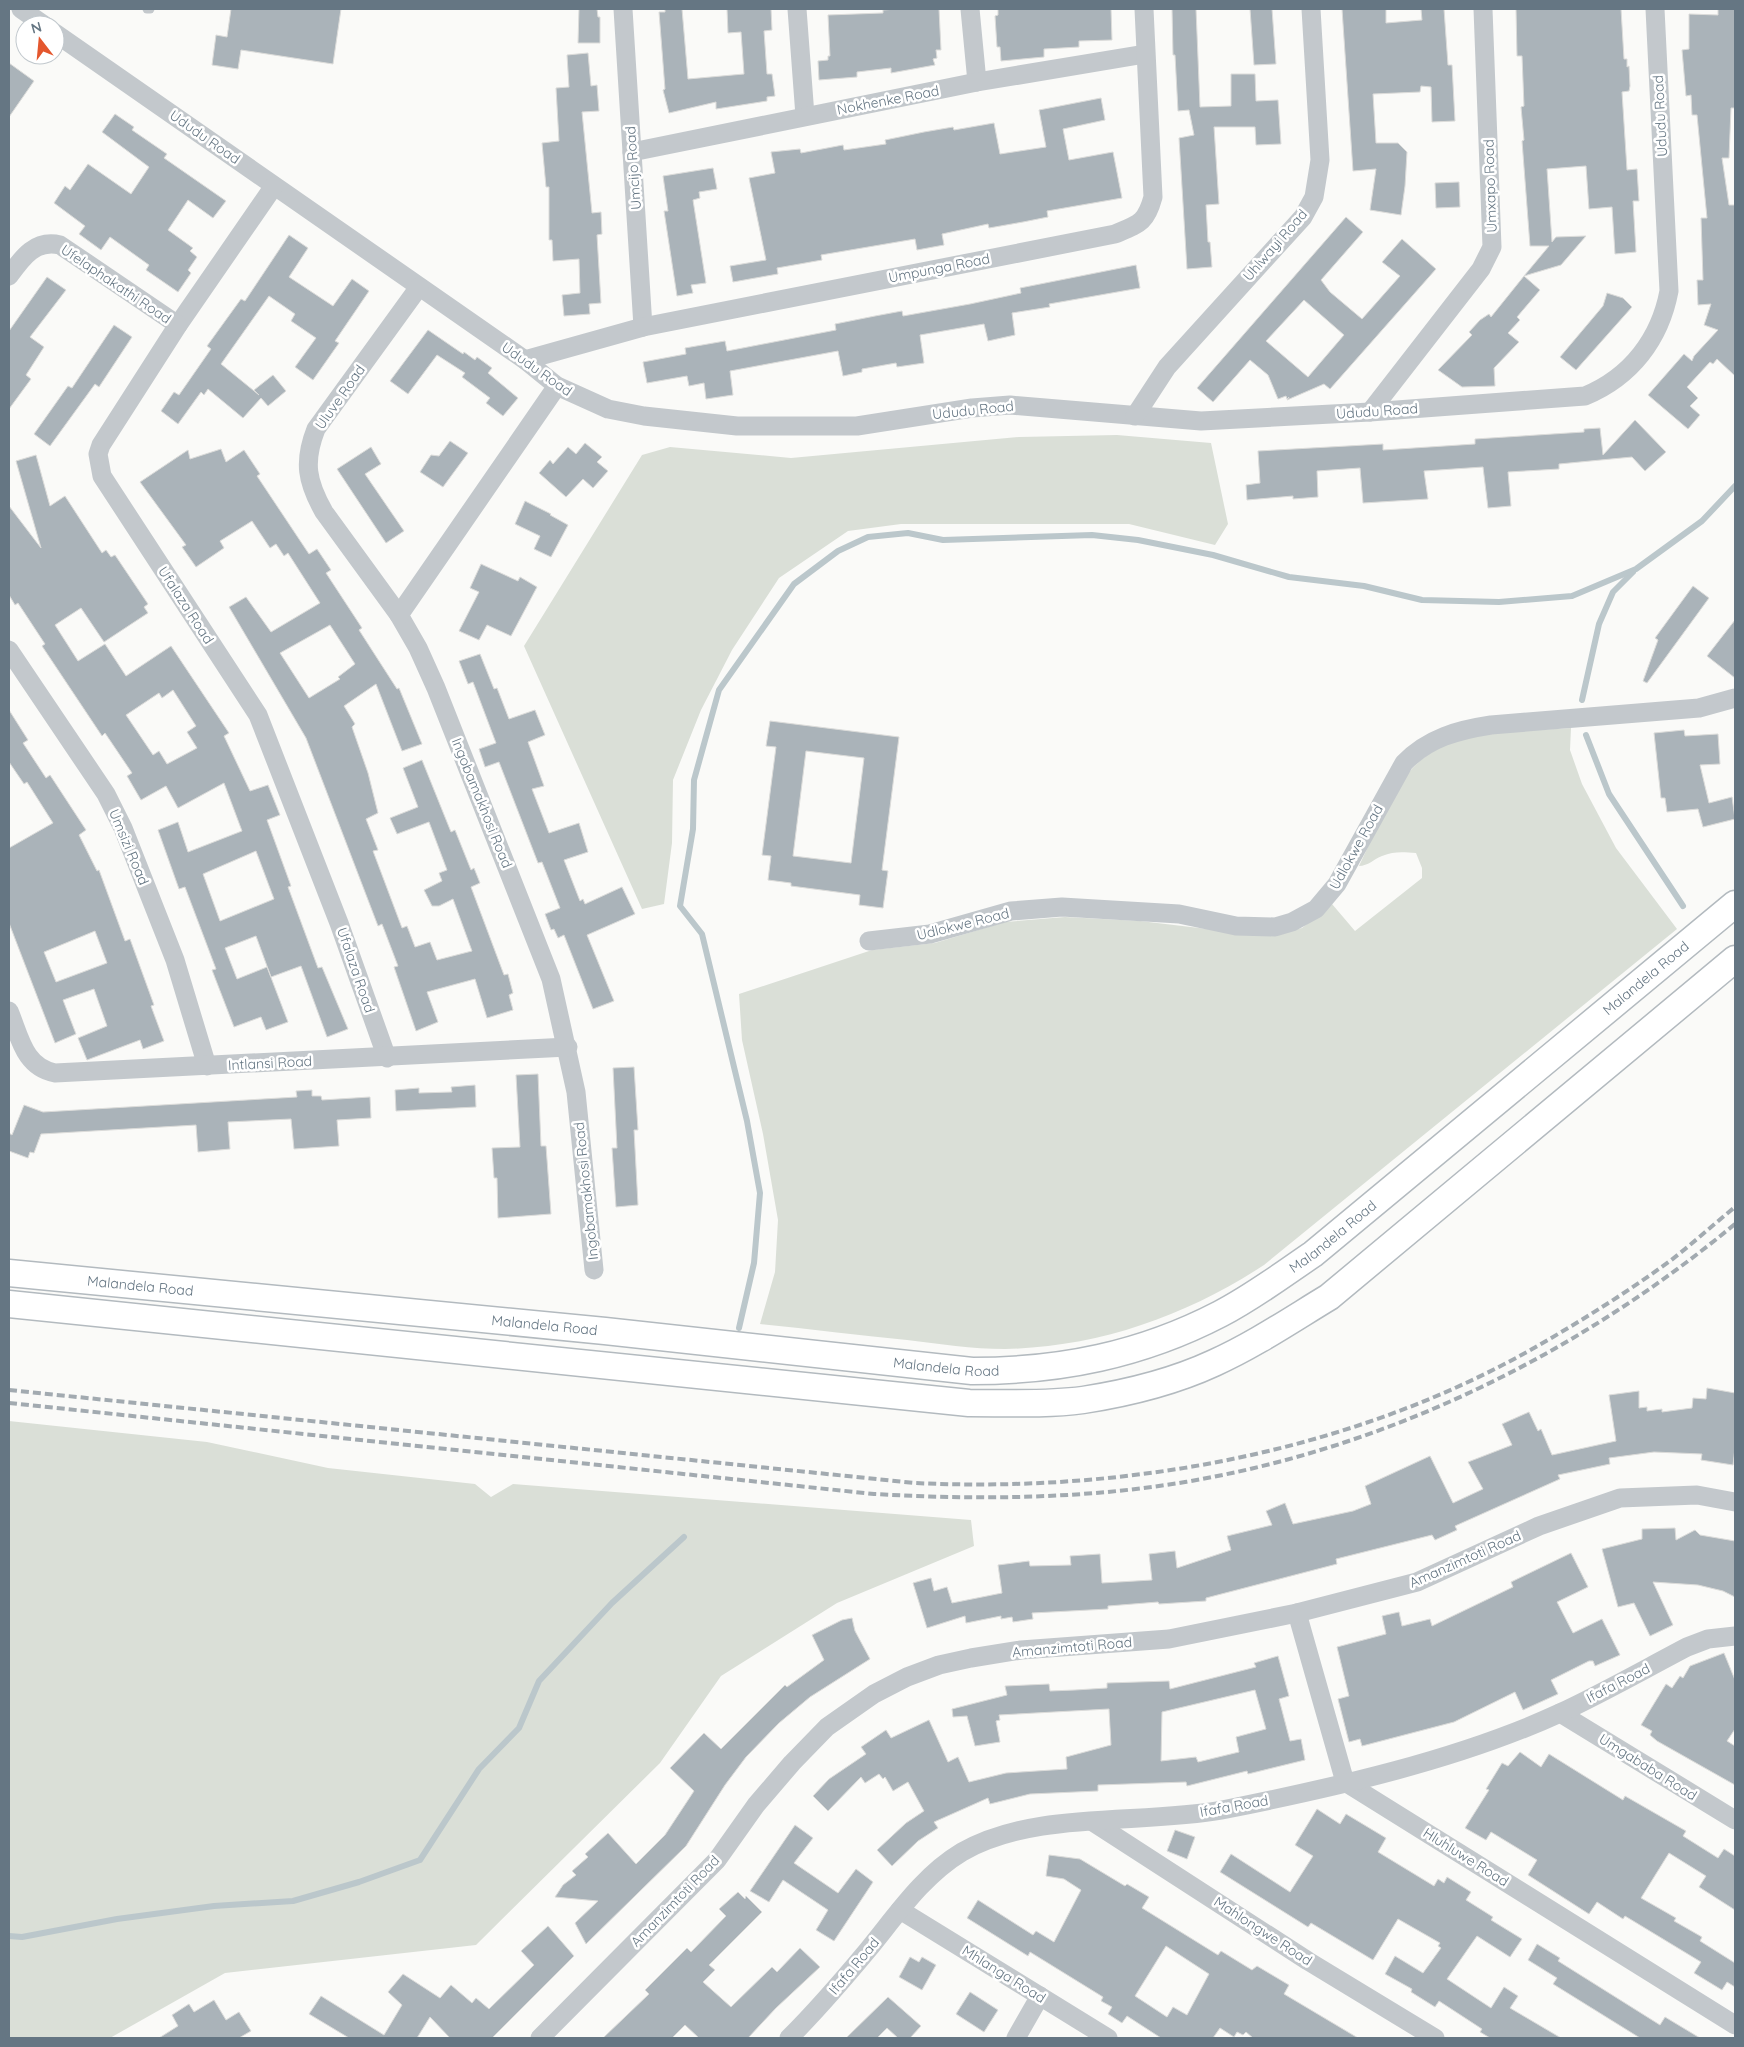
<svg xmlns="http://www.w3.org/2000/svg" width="1744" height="2047" viewBox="0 0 1744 2047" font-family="Quicksand,sans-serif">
<rect width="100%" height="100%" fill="#fafaf8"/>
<g fill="#dadfd7">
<path d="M1117,435L1211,443L1228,524L1215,545L1129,524H901L848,531L779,578L732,650L701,710L673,780L672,843L664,904L642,909L524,646L642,455L670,447L791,458L1019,437Z"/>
<path d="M1571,728L1570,750L1582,784L1616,848L1677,929L1264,1265C1186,1316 1099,1347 1005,1349C972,1349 939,1344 907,1340C858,1335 809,1329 760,1324L775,1272L778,1220L763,1134L742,1040L739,994L872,950L935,943L1005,922L1065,917L1140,921L1267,936L1302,928L1332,904L1355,931L1422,878V868L1416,853C1403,852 1394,851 1382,856C1374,859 1368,866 1359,866C1374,835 1387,802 1407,775C1443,726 1519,732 1571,728Z"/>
<path d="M9,1421L207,1442L328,1468L475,1484L491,1497L513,1484L971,1520L974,1546L837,1603L721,1676L660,1763L476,1945L225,1973L110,2038H9Z"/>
</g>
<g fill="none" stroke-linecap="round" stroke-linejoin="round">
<g stroke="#bbc7cb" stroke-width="6">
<path d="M1582,700L1599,624L1613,592L1633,572"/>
<path d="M1586,735L1609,794L1683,906"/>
<path d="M739,1328L754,1263L760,1193L747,1121L702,934L680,906L693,829L694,780L719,690L794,584L838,551L868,537L908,533L943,540L1092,535L1138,540L1213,555L1289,577L1364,586L1422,600L1499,602L1572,596L1636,569L1702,521L1735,486"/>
<path d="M9,1936L22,1937L117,1919L214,1906L293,1901L359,1882L420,1860L479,1769L519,1728L539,1681L612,1603L684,1537"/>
</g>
</g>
<g fill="#aab3b9" stroke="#dcdcda" fill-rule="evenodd">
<path d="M231,9H341L333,64L241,50L238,69L212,65L216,35L227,37Z"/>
<path d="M579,9H597L598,17H600V43H578Z"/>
<path d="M665,9H682L688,79L744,74L741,32L728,33L727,9H771L772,30L764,31L767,74H772L775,96L767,97V101L716,109V102L669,113L663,90L665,89L659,12H665Z"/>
<path d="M897,9H939L941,50H936L937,58L933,59L935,65L891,73V68L857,72V77L819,80L818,61L828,60V56H830L828,15L883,13V10Z"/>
<path d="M998,9H1111L1112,40L1079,41V47L1044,49V57L1001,61L1000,47H997L995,16L998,15Z"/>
<path d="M1172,9H1196L1200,107L1231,106V74H1255L1256,101L1278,100L1281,144L1256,145L1255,127H1214L1219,204L1206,205L1208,242H1210L1212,267L1187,269L1179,138L1194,135L1189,110L1178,111L1175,55H1173Z"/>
<path d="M1250,9H1272L1276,64L1254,65Z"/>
<path d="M1342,9H1386V23L1422,20L1421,9H1444L1448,65H1452L1455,121L1432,122L1431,87L1421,86L1420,92L1373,94L1376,143H1398L1407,152L1405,186L1401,215L1370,210L1376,169L1353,171Z"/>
<path d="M1516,9H1621L1624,59H1627V67L1629,66L1630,86L1629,91L1622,92L1627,170L1637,169L1639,201H1633L1636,252L1615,254L1612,207L1589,209L1586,166L1547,169L1552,242L1556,237L1586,236L1561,265L1524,276L1549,246H1530L1522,141L1524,140L1521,107L1524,106L1522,56H1517Z"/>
<path d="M1718,9H1735V108H1731L1729,158H1722L1729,205H1735V376L1717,359L1713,364L1710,362L1687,387L1698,398L1690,406L1700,415L1688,429L1648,395L1684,354L1692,361L1694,356L1718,330L1704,325L1711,304L1698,305L1697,280H1703L1701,218H1707L1697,115H1692L1691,95L1686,96L1682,50L1689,49V14L1718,15Z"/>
<path d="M588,53L591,86L597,85L599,111L582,112L592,213L601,212L602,234L597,235L601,303L589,304L590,314L564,316L562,295L580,293L579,259L553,261L552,240H549V187H546L542,143L559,141L556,88L569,87L567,55Z"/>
<path d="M9,63L34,81L9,117Z"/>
<path d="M1101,98L1105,120L1063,129L1069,160L1113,152L1122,198L1047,211L1048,217L1023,222L989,228L988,224L942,234L944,245L917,250L915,239L821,255L822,260L777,268L778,274L733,282L730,266L766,260L749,178L775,173L771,152L800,149L801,153L843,145L844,150L886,144L885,140L924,132L953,127L954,130L994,123L1000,154L1046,147L1039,110Z"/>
<path d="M115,114L134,127L132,130L167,154L164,158L226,201L213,218L188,200L168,230L193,248L190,251L197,257L188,270L191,273L178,292L146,270L149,265L110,237L101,250L79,234L85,226L54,203L65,186L70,190L88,164L131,194L149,167L102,132Z"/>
<path d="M713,168L717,189L699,192L700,198L693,200L706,283L691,285L693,293L677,296L664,211H668L663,176Z"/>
<path d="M1459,182L1460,207L1436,208L1435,183Z"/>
<path d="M1346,217L1363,232L1321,280L1330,292L1362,319L1400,276L1382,262L1402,239L1436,269L1330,389L1324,384L1287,400L1289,397L1287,399L1286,396L1278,399L1268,375L1250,360L1213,402L1197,388ZM1304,300L1344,335L1308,377L1266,341Z"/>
<path d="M289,235L308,248L289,277L333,306L352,279L369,291L335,341L339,343L313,380L295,367L316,338L291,321L295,314L269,296L221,364L259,395L254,390L273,375L286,391L268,406L261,398L243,418L208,389L204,395L201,392L178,424L161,411L174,392L179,395L211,349L207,346L241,299L245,301Z"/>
<path d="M1136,265L1140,288L1049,304L1050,307L1012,313L1015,335L988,341L984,324L920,335L924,363L897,367L896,363L862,369V372L843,376L838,351L730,371L733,395L706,399L704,383L689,386L687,376L647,383L643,362L686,354L685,348L725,341L727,351L836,330L835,324L875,316L902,311L903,316L970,304L1021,293L1020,288Z"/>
<path d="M1524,276L1540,290L1517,317L1520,320L1508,333L1519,342L1494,368L1495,386L1462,387L1438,370L1472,335L1469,332L1480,320L1489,314L1491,317Z"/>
<path d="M47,277L66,290L30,337L44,347L26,375L31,379L9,409V331Z"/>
<path d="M1607,293L1623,298L1632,307L1576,370L1560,357L1603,306Z"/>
<path d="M114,325L132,337L99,387L95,384L50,446L34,434L68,386L72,388Z"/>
<path d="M428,330L463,354L464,352L475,360L477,357L492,368L488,373L518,398L503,416L486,403L490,398L462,377L465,373L437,355L408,394L390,381Z"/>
<path d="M1635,420L1666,452L1645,471L1632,457L1559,464V469L1508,472L1511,506L1488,508L1483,467L1424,471L1428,499L1363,503L1360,468L1317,471L1318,497L1293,499V496L1247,500L1246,485L1260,483L1258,451L1383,444V450L1475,444V439L1584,432V429L1600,428L1603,455Z"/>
<path d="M450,441L468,453L443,487L420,472L431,455L439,456Z"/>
<path d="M585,443L602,457L597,462L608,471L593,488L583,479L566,497L539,473L550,460L553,464L568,447L576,454Z"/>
<path d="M371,447L381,464L365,474L404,531L386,543L337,469Z"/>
<path d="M221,449L226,462L244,450L260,474L257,476L309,554L317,549L331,570L326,573L362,628L359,630L397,689L399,688L422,744L402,751L376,684L344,706L355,724L352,727L368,773L378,813L366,819L378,850L373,851L402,928L407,926L415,947L430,942L437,960L472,951L453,899L439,906H432L424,890L442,881L439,873L447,870L429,822L397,834L390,818L418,807L403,768L422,760L451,832L455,830L471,870L474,868L480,883L471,887L504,975L508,974L513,993L509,995L513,1010L487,1018L475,979L427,992L438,1022L416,1031L394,967L398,966L382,924L378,926L306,738L229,607L246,597L271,632L320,603L288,553L284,556L276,544L270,548L252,521L220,541L224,548L196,567L182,547L186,545L140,482L188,450L190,459ZM330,625L355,664L338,677L340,679L309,698L280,653Z"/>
<path d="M36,455L50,506L65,496L102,553L106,550L111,557L115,555L148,604L144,607L148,613L104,642L81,608L55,625L78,661L105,644L126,676L171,646L229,733L224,736L250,791L268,785L280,815L267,820L291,886L288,887L318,968L322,967L348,1029L327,1037L301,966L271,977L256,936L225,948L237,979L267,967L288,1022L266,1030L261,1017L234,1027L212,970L216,969L185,887L179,889L158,830L178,822L188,852L242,831L224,783L178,808L166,786L141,800L127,776L132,773L105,733L102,736L42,646L45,644L18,603L15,605L9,595V506L41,548L16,461ZM173,690L196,726L187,732L197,748L167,764L159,751L153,755L126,715L159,693L162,698ZM256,851L274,899L220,921L203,874Z"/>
<path d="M525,501L551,514L550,515L568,525L551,557L534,549L540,536L515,524Z"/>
<path d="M481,564L518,581L520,577L537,587L511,636L487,625L479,640L459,631L479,592L470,588Z"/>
<path d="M1693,586L1709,598L1647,683L1643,681L1658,640L1655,638Z"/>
<path d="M1735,620V678L1707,656Z"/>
<path d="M480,654L494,689L497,688L509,719L535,710L545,735L528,742L544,786L532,789L549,833L579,823L588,852L564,860L580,901L583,899L585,904L622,887L635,914L587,935L614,1001L593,1009L564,935L558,938L554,929L551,930L545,914L560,908L542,862L538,863L499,762L485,767L479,749L496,743L473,682L468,684L459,661Z"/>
<path d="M9,710L28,740L23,743L46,778L50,775L86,830L79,835L97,871L99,870L125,941L130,939L154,1005L151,1006L164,1041L143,1049L140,1040L87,1060L78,1038L107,1026L94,989L63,1000L76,1034L55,1043L9,923V848L53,823L27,782L24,784L9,762ZM95,931L107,963L56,982L44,952Z"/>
<path d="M770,721L899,737L882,870L888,871L883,908L859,905L860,895L791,886V883L768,880L771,856L762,855L776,747L766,746ZM806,751L864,758L851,863L793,856Z"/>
<path d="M1684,730L1685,736L1718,734L1720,764L1700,765L1709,803L1732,797L1735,819L1703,827L1698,809L1667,812L1665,798H1661L1654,733Z"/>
<path d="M634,1067L638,1130H634L638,1205L616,1207L612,1148H617L613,1068Z"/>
<path d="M538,1074L541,1146H546L551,1214L498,1218L497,1178H494L492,1148L520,1147L516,1075Z"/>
<path d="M475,1085L476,1107L396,1111L395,1090L419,1088V1093L452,1092L451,1087Z"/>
<path d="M312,1090V1096H321L322,1100L370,1097L371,1118L337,1120L339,1146L294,1149L291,1119L228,1122L230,1149L198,1152L196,1125L41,1134L34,1153L30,1152L28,1158L9,1151V1133L12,1135L24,1105L43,1112L297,1097L296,1091Z"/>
<path d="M1707,1388L1735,1393V1448L1733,1465L1701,1460L1702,1454L1654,1452L1609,1458L1610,1464L1558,1475L1560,1479L1455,1526L1457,1530L1435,1540L1432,1535L1336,1559L1337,1564L1206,1598V1601L1159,1604L1158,1602L1108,1606V1609L1032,1613L1033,1619L1013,1622L1012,1617L1001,1619V1616L966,1623L965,1616L927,1628L913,1583L931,1578L934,1591L947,1587L952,1603L1002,1593L998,1565L1029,1561L1030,1566L1071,1565L1070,1556L1100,1554L1102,1583L1152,1580L1149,1554L1175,1551L1177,1568L1231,1550L1227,1536L1272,1525L1266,1511L1285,1503L1293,1524L1353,1511L1371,1504L1365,1486L1430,1456L1453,1503L1483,1489L1468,1462L1512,1445L1502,1424L1529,1412L1538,1431L1541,1429L1552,1455L1616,1441L1609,1395L1639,1391V1408L1647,1407V1411L1662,1409V1412L1692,1408L1693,1398L1706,1399Z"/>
<path d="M1675,1528L1676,1540L1695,1530L1700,1535L1735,1541V1597L1723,1591L1698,1585L1653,1582L1673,1625L1650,1636L1634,1603L1618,1607L1602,1549L1642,1539V1529Z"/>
<path d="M1571,1553L1588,1587L1557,1602L1573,1633L1602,1619L1620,1655L1595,1666L1593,1661H1589L1551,1680L1558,1694L1523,1710L1515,1692L1454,1722L1362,1746L1360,1739L1349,1742L1338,1699L1349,1696L1337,1647L1386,1634L1382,1616L1399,1612L1402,1626L1430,1619L1432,1626L1513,1587L1511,1582Z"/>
<path d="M852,1618L855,1631L870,1659L810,1697L779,1723L746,1757L725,1785L686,1846L586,1944L575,1923L598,1901L555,1897L563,1885L576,1875L572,1871L588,1857L585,1854L608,1833L636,1864L665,1835L694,1791L670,1768L704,1733L721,1749L785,1685L787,1687L824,1660L812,1635L842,1620Z"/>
<path d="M1724,1653L1735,1680V1729L1727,1741L1735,1746V1785L1657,1741L1650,1735L1652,1731L1641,1725L1666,1684L1672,1688L1680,1676L1683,1678L1690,1666Z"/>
<path d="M1278,1656L1289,1696L1279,1699L1290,1741L1301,1739L1305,1760L1248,1774L1247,1771L1187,1786L1186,1782L1098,1785V1791L1030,1794L990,1804L988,1798L934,1822L938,1828L918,1841L892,1866L877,1850L906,1823L924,1811L908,1782L893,1791L885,1777L883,1779L879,1774L865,1783L861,1777L828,1811L813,1796L829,1779L866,1754L861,1747L886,1730L891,1738L929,1720L948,1762L958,1757L969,1782L1006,1773L1067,1769L1066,1757L1111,1745L1109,1709L999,1715L1000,1720L996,1721L1000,1742L975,1746L967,1716L953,1717L952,1709L1007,1695L1005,1686L1049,1684L1050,1691L1075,1690L1107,1688V1683L1169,1681L1170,1689L1256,1667L1254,1663ZM1255,1690L1266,1729L1236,1737L1239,1752L1198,1762L1196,1757L1161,1761L1162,1712Z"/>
<path d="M1520,1752L1541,1767L1549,1754L1623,1800L1625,1796L1686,1831L1683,1836L1718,1858L1724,1849L1735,1856V1910L1699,1887L1706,1876L1669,1853L1641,1898L1676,1918L1674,1921L1702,1937L1700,1941L1735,1963V1987L1727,1982L1722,1990L1694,1973L1701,1962L1625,1916L1623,1919L1597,1902L1589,1914L1528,1875L1537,1860L1491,1832L1486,1840L1465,1828L1489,1790L1486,1789L1502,1763L1508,1766Z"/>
<path d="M1317,1809L1340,1824L1346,1814L1386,1838L1378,1852L1434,1886L1438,1879L1444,1883L1447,1877L1471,1892L1466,1900L1493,1917L1491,1920L1522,1939L1510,1957L1477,1936L1447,1979L1491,2008L1504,1987L1518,1996L1510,2008L1561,2038H1490L1480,2032L1482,2029L1439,2001L1435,2007L1411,1992L1412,1989L1385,1974L1395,1956L1423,1973L1441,1948L1438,1946L1440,1943L1398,1919L1373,1960L1311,1923L1308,1927L1220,1872L1231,1854L1290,1892L1313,1856L1295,1845Z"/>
<path d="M795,1825L813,1838L794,1863L838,1893L856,1869L873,1882L834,1941L816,1930L828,1910L783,1880L769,1902L750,1891Z"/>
<path d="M1175,1830L1195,1837L1187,1859L1167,1851Z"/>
<path d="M1049,1855L1080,1859L1125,1886L1127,1884L1149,1897L1142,1908L1218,1955L1221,1951L1252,1970L1257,1966L1289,1985L1284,1994L1358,2038H1253L1246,2032L1243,2035L1237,2032L1234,2037L1220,2028L1213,2038H1161L1127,2016L1122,2023L1108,2014L1112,2007L1101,2001L1103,1997L1030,1952L1028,1956L967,1918L978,1900L1033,1935L1036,1931L1054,1942L1081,1890L1064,1879L1046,1876ZM1166,1946L1209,1974L1187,2015L1173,2007L1167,2017L1135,1996Z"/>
<path d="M738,1892L745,1899L746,1896L762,1912L709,1965L715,1970L703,1982L731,2007L772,1967L777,1972L800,1948L820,1967L776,2008L748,2038H699L685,2025L672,2038H603L649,1994L645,1990L687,1948L691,1952L726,1916L719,1909Z"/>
<path d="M548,1926L574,1956L492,2038H450L430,2017L417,2038H349L309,2014L321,1996L384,2035L402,2005L388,1992L403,1974L440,1998L451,1985L472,2003L476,1998L489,2009L534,1965L521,1951Z"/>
<path d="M1537,1944L1560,1958L1558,1961L1660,2025L1665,2017L1700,2038H1640L1553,1984L1557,1978L1528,1960Z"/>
<path d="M910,1957L919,1962L922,1957L936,1965L922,1990L899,1977Z"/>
<path d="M970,1992L998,2010L984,2032L956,2014Z"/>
<path d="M888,1997L921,2026L910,2038H898L887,2028L877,2038H846Z"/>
<path d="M214,2000L226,2020L239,2012L251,2031L239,2038H159L178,2026L172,2015L189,2004L194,2012Z"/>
</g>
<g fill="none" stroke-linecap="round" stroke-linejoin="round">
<g stroke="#b3babf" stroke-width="29">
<g id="secondary">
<path id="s1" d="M9,1273L605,1331L972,1371C1060,1371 1141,1355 1220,1314C1253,1297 1282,1275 1313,1254L1735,904"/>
<path d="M9,1304L969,1403C1007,1403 1046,1405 1083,1400C1128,1393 1173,1382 1214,1363C1254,1345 1291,1320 1329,1297L1735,959"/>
</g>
</g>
<path stroke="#c3c8cc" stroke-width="9" d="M147,9H150"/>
<g stroke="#c3c8cc" stroke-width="19">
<path d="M21,9L44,25"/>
<path d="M623,9L643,327"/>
<path d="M797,9L805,116"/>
<path d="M970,9L977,82"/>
<path d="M55,33L525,360L557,386L608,409L644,416L737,426H857L972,408L1010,405L1201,421L1370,412L1585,396C1631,377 1660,339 1669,291L1655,9"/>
<path d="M632,152L977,82L1145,54"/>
<path d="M274,186L178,325L101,445L98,454L102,476L258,715L339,923L387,1058"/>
<path d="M9,276C22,258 35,239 60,245L178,325"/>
<path d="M525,360L643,327L1115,234C1139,224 1146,223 1153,197L1144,9"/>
<path d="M557,386L399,615L418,648L436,688L551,979L576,1092L594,1270"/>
<path d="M1370,412L1481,269L1492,247L1483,9"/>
<path d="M1135,416L1167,367L1303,217L1314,197L1320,160L1311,9"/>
<path d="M399,615L324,512C307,482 303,462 316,429L419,287"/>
<path d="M9,650L106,794L123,828L175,960L207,1066"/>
<path d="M869,941L930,934L1011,911L1062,907L1179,914L1236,926L1275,927L1292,922L1316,909L1337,884L1404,763C1428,738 1458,730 1491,725L1699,708L1735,698"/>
<path d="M9,1011C20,1037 24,1067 55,1073L568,1047"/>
<path d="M1297,1613L1345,1782L1735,2025"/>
<path d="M1560,1713L1735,1820"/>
<path d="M1093,1822L1308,1961L1435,2038"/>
<path d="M900,1910L1108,2038"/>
<path d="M540,2038L717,1860L756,1805L792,1763L827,1727L874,1694L907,1677L939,1665L971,1658L1021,1650L1169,1639L1297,1613L1417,1582L1539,1526L1620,1498L1697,1495L1735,1502"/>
<path d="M789,2038C816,2011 842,1981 867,1951C896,1916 922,1876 962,1852C1035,1810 1141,1825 1222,1810C1332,1788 1458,1760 1560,1713C1603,1693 1645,1669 1687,1647L1708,1639L1735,1636"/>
<path d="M1016,2038L1040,1996"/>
</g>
<use href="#secondary" stroke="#fff" stroke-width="26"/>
<g stroke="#a2aab0" stroke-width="4" stroke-dasharray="8 4" stroke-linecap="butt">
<path d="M9,1390L915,1483C1126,1493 1349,1453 1534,1348C1581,1321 1626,1293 1670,1261C1692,1244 1713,1225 1735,1207"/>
<path d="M9,1403L874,1494C978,1500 1083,1499 1185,1482C1388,1448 1578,1354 1735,1224"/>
</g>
</g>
<g text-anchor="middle" stroke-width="5" stroke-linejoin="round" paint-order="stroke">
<g font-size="14" fill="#657683" stroke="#fff">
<text transform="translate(888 100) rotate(-11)" y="5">Nokhenke Road</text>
<text transform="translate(1660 116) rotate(-93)" y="5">Ududu Road</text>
<text transform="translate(205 137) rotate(35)" y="5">Ududu Road</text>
<text transform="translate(633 168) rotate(-94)" y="5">Umcijo Road</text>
<text transform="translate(1490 186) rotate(-92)" y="5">Umxapo Road</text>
<text transform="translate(1275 245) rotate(-49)" y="5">Uhlwayi Road</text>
<text transform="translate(939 268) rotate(-11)" y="5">Umpunga Road</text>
<text transform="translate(116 284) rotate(34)" y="5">Ufelaphakathi Road</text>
<text transform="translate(537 369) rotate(35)" y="5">Ududu Road</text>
<text transform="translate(340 397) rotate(-55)" y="5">Uluve Road</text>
<text transform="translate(973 410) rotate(-6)" y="5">Ududu Road</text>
<text transform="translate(1377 411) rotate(-4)" y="5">Ududu Road</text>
<text transform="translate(186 605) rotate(57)" y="5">Ufalaza Road</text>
<text transform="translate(482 803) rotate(68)" y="5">Ingobamakhosi Road</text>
<text transform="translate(129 847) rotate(67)" y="5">Umsizi Road</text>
<text transform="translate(1356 847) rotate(-61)" y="5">Udlokwe Road</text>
<text transform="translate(963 924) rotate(-14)" y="5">Udlokwe Road</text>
<text transform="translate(356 970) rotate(71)" y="5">Ufalaza Road</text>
<text dy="5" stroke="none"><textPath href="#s1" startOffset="1768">Malandela Road</textPath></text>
<text transform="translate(270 1063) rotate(-3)" y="5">Intlansi Road</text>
<text transform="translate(586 1191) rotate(-96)" y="5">Ingobamakhosi Road</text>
<text dy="5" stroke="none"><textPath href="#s1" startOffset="1362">Malandela Road</textPath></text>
<text dy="5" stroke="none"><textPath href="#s1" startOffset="132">Malandela Road</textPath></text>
<text dy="5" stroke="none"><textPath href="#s1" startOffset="538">Malandela Road</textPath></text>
<text dy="5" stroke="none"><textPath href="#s1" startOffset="942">Malandela Road</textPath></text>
<text transform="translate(1465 1559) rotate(-24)" y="5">Amanzimtoti Road</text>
<text transform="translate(1072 1647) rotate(-5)" y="5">Amanzimtoti Road</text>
<text transform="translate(1618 1683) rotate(-27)" y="5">Ifafa Road</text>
<text transform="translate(1648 1767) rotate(32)" y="5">Umgababa Road</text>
<text transform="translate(1234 1806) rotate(-10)" y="5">Ifafa Road</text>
<text transform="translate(1466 1857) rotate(32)" y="5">Hluhluwe Road</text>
<text transform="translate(675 1901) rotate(-46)" y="5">Amanzimtoti Road</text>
<text transform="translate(1263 1931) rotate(33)" y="5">Mahlongwe Road</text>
<text transform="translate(854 1966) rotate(-50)" y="5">Ifafa Road</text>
<text transform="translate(1004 1974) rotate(32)" y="5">Mhlanga Road</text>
</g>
</g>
<rect width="1744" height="2047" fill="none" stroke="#657683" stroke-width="20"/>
<g transform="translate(40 40) rotate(344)"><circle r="24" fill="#ffffff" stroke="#c1c8cd"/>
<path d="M0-4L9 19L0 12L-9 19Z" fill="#e4572e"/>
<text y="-8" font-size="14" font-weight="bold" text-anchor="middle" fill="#657683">N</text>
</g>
</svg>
